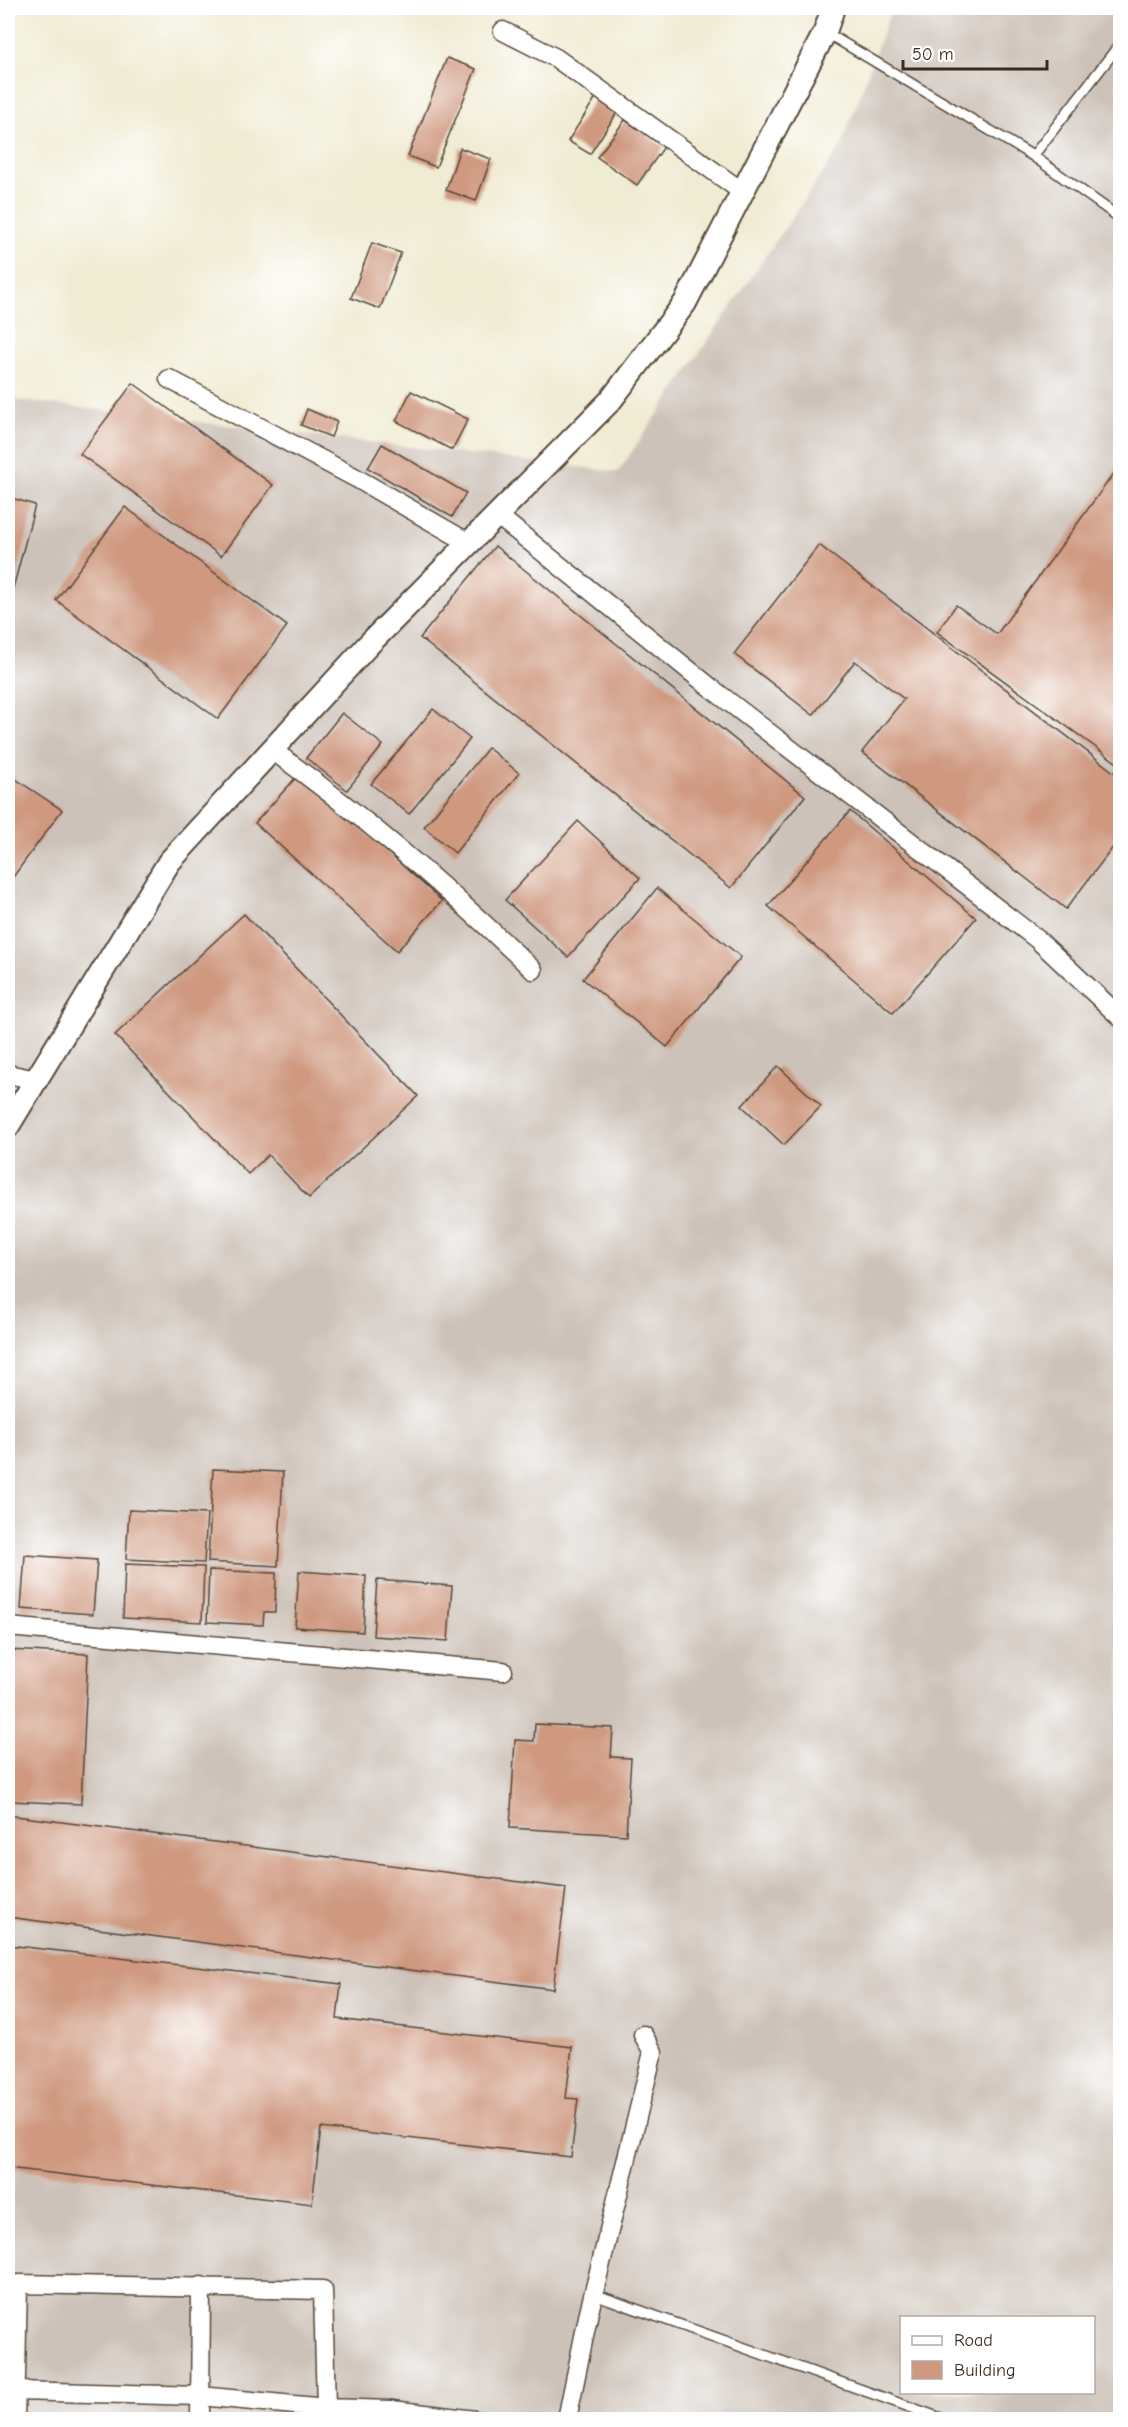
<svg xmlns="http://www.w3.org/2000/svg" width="1128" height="2427" viewBox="0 0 1128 2427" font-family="'Comic Neue',sans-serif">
<rect width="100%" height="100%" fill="#fff"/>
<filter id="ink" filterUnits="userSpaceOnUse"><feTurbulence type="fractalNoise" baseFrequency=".0167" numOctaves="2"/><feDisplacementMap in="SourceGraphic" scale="12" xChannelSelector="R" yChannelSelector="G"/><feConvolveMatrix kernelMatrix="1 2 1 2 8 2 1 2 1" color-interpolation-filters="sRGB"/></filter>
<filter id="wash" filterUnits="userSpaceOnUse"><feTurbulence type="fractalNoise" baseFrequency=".008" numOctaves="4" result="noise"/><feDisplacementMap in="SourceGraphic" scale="24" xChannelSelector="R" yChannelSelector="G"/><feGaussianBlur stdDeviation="1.35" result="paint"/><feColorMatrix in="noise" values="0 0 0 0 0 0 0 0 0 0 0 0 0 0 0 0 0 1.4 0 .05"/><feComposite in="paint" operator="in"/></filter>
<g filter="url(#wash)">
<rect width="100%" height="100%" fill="#f0ebd3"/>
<path fill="#cdc2b9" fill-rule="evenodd" d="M892,8H1120V2419L8,2420V399L618,472L841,146ZM902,2318H1094V2392H902Z"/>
<g id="blocks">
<g fill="#cf987f">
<path d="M447,58L476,69L436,167L408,156Z"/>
<path d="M596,97L618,111L590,154L568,141Z"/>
<path d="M625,120L664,147L637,185L597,157Z"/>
<path d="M460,148L491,159L476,201L446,190Z"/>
<path d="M372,243L401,253L380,309L351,298Z"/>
<path d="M133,383L273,485L221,556L80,454Z"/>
<path d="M411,391L468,419L452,450L396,421Z"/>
<path d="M307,409L337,422L331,437L301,425Z"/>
<path d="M382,444L466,493L452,517L368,468Z"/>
<path d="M1120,465V765L937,632L956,605L997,634Z"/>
<path d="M8,497L35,505L10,600L8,599Z"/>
<path d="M125,507L287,626L218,719L56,600Z"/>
<path d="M819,545L1120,777V838L1066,909L862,752L904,699L855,661L813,715L734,654Z"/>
<path d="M495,546L805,796L731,888L420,638Z"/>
<path d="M433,709L470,739L409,814L371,784Z"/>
<path d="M342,713L383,745L347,790L306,758Z"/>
<path d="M488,748L519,773L455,853L424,827Z"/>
<path d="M300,773L442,901L397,951L255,823Z"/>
<path d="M8,774L62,810L8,884Z"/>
<path d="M850,811L976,918L893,1013L768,906Z"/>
<path d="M578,821L640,878L568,957L505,900Z"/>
<path d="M657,888L741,957L667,1047L583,979Z"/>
<path d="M244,914L418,1096L309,1198L268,1155L248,1174L115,1035Z"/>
<path d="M778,1066L821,1106L784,1145L742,1106Z"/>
<path d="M213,1469L283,1472L278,1566L208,1562Z"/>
<path d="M129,1510L207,1514L204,1563L126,1559Z"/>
<path d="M25,1555L97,1560L93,1614L21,1609Z"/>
<path d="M125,1564L204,1567L202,1622L123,1618Z"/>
<path d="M209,1570L276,1573L275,1612H264L263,1625L207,1622Z"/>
<path d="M299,1571L366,1576L363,1632L295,1627Z"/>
<path d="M377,1580L452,1586L448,1641L373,1636Z"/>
<path d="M8,1650L88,1654L81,1804L8,1801Z"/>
<path d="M535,1724L613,1728L611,1757L631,1758L626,1835L510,1828L515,1740L534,1741Z"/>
<path d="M8,1815L566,1888L553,1989L8,1917Z"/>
<path d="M8,1945L341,1984L337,2019L572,2047L566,2098L578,2099L571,2157L321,2128L312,2204L8,2168Z"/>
</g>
</g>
</g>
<g filter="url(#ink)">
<use href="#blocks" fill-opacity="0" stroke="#564739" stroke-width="1.5"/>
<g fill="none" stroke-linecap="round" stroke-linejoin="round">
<g stroke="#564739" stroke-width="12">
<g id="service">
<path d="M825,32L1033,156L1120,218"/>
<path d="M1033,156L1120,44"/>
<path d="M594,2294L946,2420"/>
</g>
</g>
<g stroke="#564739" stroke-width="21">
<g id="minor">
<path d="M503,31L556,58L744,193"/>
<path d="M169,379L356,478L469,543"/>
<path d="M497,515L711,688L1037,939L1120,1017"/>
<path d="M272,750C364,816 451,891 533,970"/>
<path d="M8,1074L36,1080"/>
<path d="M8,1627L503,1671"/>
<path d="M17,2391L200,2396L326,2408"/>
<path d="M15,2420L18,2284L323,2290L326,2408L392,2410"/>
<path d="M200,2420L201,2286"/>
<path d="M389,2420L392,2410L475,2420"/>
<path d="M564,2420L567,2419L589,2312L653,2052L643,2035"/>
</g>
</g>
<g stroke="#564739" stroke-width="26">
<path id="tertiary" d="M8,1126L169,862L369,644L610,401L685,303L825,32L833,8"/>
</g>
<use href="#service" stroke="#fff" stroke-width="9"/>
<use href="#minor" stroke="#fff" stroke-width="18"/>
<use href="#tertiary" stroke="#fff" stroke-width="22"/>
</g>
</g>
<rect width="1128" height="2427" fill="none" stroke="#fff" stroke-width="30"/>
<rect x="900" y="2316" width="195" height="78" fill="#ffffff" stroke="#b1aaa5" stroke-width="1.5"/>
<rect x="912" y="2336" width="30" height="9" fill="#ffffff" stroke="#b1aaa5" stroke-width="1.5"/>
<text x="954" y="2346" font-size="18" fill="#3b2a1e">Road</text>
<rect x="912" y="2361" width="30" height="18" fill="#cf987f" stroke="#b1aaa5" stroke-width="1.5"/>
<text x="954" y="2376" font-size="18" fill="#3b2a1e">Building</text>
<path d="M903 60v9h144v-9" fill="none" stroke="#3b2a1e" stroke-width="3"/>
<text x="912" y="60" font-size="18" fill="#3b2a1e" stroke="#ffffff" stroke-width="4.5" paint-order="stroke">50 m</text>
</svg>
